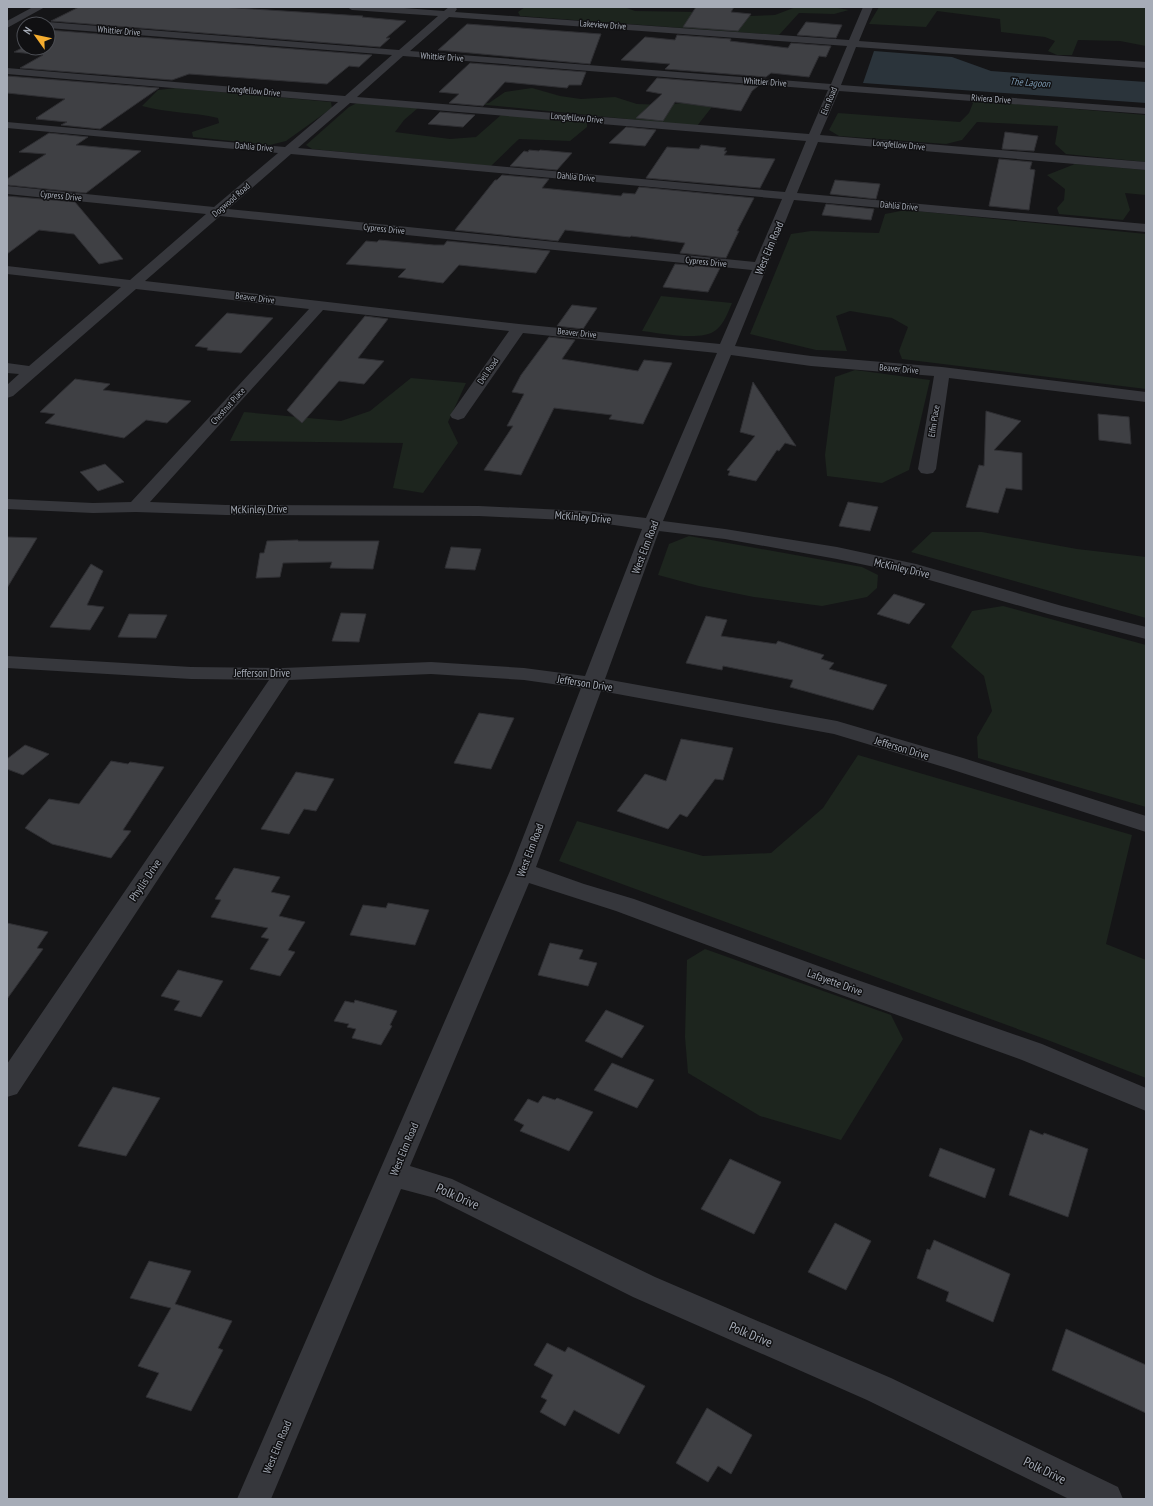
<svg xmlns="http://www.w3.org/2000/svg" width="1153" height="1506" viewBox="0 0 1153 1506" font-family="'PT Sans Narrow',sans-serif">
<rect width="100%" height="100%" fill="#151517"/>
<g fill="#1d251e">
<path d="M525,7H624L635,11L698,12L718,17L775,15L796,7H832L849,10L834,14L799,13L779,35L520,16L518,12Z"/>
<path d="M879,7H1146V46L1120,41L1078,40L1072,55H1057L1048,51L1055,41L1045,37L1001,32L1000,19L937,11L926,27L869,24Z"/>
<path d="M176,88L331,102L332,108L286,141L270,145L193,137L192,132L219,123L218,118C193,112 167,113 142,106L158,90Z"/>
<path d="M532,88L560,96L581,99L615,97L637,104L666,105L719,98L697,126L477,104L489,103L505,92Z"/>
<path d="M969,100L1146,115V162L1066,154L1055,144L1058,126L977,122L962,140L946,144L839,136L829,130L838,113L960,122L969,113L973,103Z"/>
<path d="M357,103L418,108L404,120L395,132L450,139L476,137L501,115L587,122V127L570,141L519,139L491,166L312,149L306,145L349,107Z"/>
<path d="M1075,164L1146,170V195L1125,193L1130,210L1123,220L1059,214L1057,208L1064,200L1065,189L1047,175Z"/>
<path d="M906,210L1146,234V389L902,359L899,351L908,327L892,318L850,311L836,316L847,351L816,350L750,334L791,234L811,231L879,233L885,214Z"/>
<path d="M661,296L732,303C728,312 724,324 716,330C702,342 659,333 642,331Z"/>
<path d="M855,370L930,380L909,470L882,483L827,476L825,455L835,377Z"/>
<path d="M411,378L466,383L448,422L458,443L423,493L393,488L403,443L230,441L244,412L341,421L370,411Z"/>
<path d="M932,532H982L1077,549L1146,557V618L911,552Z"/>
<path d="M689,536L862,567L878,575L877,588L867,597L822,606L754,597L699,586L658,575L669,544Z"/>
<path d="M1003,606L1146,645V807L978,758L977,737L992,711L984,676L951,647L972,611Z"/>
<path d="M858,755L1132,835L1106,944L1146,960V1078L1045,1039L559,861L577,821L703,856L771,853L823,808Z"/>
<path d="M705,949L891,1015L903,1039L841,1140L760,1116L688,1073L685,1037L687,960Z"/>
</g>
<path fill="#2b343b" d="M874,51L952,57L991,71L1146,82V103L863,83Z"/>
<g fill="#3f4044" stroke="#2f2f33">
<path d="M79,7H221L363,16L362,17L406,21L386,38H390L380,47L51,21Z"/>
<path d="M696,7H734L731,12L751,14L738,31L683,27Z"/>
<path d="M806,22L842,25L836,38L797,35Z"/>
<path d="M467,24L601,34L590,64L438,50Z"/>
<path d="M48,30L372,55L359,67L349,66L327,84L189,74L172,80L20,68L43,55L14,52L24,47L48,48Z"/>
<path d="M677,35L731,39L730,41L788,48L791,43L831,46L826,57L819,56L809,77L771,73L766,77L665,69L670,64L621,60L645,37L675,40Z"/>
<path d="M470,63L586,72L581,85H569L567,88L505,82L483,106L449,103L459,94L439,92Z"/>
<path d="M7,76L159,88L100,129L61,125L67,122L36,119L38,118H36L65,99L7,93Z"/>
<path d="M657,78L758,86L752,91L741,111L675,102L663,121L636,118L662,94L646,91Z"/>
<path d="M440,112L475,115L463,127L428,124Z"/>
<path d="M626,127L656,130L645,146L609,143Z"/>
<path d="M1005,132L1038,136L1034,151L1002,149Z"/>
<path d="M49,133L88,137L76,145L141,151L86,193L7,185V179L46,154L19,152Z"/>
<path d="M701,145L726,148L724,151H727L724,155L775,159L760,188L646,178L667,147L699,149Z"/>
<path d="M529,150L539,151L540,150L572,153L557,170L510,166L524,151L528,152Z"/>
<path d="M999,159L1032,162L1030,169L1035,170L1029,210L989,206Z"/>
<path d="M502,175L549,179L542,188L621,196L623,193L635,194L639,187L754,198L737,231H739L726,258L680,253L685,243L631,236L630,237L565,230L558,241L455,230L495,180H497Z"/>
<path d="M835,180L880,184L876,199L830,194Z"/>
<path d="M7,196L75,202L123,259L99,264L74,234L39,230L7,254Z"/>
<path d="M826,204L874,209L871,220L822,215Z"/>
<path d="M379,240L434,245H444L447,241L550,251L536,273L459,265L443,283L398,277L406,269L346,264L366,241L377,242Z"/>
<path d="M675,264L720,268L708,292L663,287Z"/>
<path d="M572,305L597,308L583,329L557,326Z"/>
<path d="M227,313L273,318L241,353L207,350L208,348L195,346Z"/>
<path d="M365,316L388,319L358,358L384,361L364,384L339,381L302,423L287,410Z"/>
<path d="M549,337L575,340L562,359L638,371L644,360L672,363L643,424L609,419L612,415L554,408L521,475L484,470L513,426H507L524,394L512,392L521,375Z"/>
<path d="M75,379L110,384L103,390L191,401L167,423L146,420L124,438L45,423L55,414L40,412Z"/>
<path d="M753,382L796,446L785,443L779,451L777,450L756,481L728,475L730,471L727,470L755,436L740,432Z"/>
<path d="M986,411L1021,421L994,450L1022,453V490L1006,488L998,513L966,507L979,465L984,466Z"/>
<path d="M1098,414L1129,417L1131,444L1099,440Z"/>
<path d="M105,464L124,482L98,491L80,472Z"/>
<path d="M848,502L878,507L870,531L839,526Z"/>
<path d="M7,537L37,538L7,588Z"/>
<path d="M298,540V541H379L373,569L330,568L332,562L283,563L280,577L256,578L260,553H264L267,541Z"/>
<path d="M451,547L481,549L475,570L445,568Z"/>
<path d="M91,564L103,571L87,605L104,607L90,630L50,627Z"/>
<path d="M894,594L925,604L909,624L877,614Z"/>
<path d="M341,613L366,614L359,642L332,641Z"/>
<path d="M129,614L167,615L156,638L118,637Z"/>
<path d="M706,616L727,620L721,636L776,644L778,641L824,655L821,659L834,663L829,669L887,685L873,710L790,687L793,680L723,666L722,670L686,663Z"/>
<path d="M479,713L514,718L491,769L454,763Z"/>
<path d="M681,739L733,748L723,780L715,779L687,817L680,814L668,829L617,811L645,774L666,781Z"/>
<path d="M25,745L49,754L23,775L7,769V759Z"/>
<path d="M111,761L128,764L130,762L164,767L123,830L131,831L111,858L52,844L25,828L49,799L79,804Z"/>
<path d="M296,772L334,779L316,811L304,809L289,834L261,829Z"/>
<path d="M234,868L280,877L271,892L290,896L279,916L305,922L288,950L295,952L280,976L250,969L269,939L261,937L268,928L211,917L221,900L215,899Z"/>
<path d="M388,903L429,910L415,945L350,935L363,905L386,908Z"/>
<path d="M7,923L48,932L37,948L43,949L7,999Z"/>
<path d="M550,943L583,950L579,959L597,963L588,986L538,975Z"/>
<path d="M178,970L223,981L201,1017L174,1010L180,1001L161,996Z"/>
<path d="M355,1000L397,1011L390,1025L392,1026L381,1045L352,1038L356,1029L347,1027L349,1024L334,1021L345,1001L354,1003Z"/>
<path d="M606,1010L644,1026L622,1058L585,1041Z"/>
<path d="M612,1063L654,1080L637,1108L594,1090Z"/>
<path d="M113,1087L160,1098L126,1156L78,1146Z"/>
<path d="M543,1096L555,1100L557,1098L593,1112L569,1151L520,1131L524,1125L514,1120L528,1099L538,1103Z"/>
<path d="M1030,1130L1043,1135L1044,1133L1088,1149L1068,1217L1009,1195Z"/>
<path d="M940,1148L995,1169L985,1198L929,1176Z"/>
<path d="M730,1159L781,1182L754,1234L701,1209Z"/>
<path d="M835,1223L871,1241L846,1290L808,1272Z"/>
<path d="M934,1240L1010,1274L993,1322L946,1301L949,1292L917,1278L927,1249L930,1250Z"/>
<path d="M149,1261L191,1271L175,1304L232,1321L218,1348L223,1350L191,1411L146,1397L159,1373L138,1366L171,1308L130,1298Z"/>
<path d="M1066,1329L1146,1365V1413L1052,1370Z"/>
<path d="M547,1343L565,1352L568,1347L645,1386L619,1434L574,1410L565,1426L540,1412L547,1400L541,1397L553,1375L534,1365Z"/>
<path d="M707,1408L752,1435L731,1474L718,1466L708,1482L676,1463Z"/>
</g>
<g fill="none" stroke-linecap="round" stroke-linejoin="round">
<g fill="#36373c" fill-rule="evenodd">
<path d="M33,7H45L7,28V21Z"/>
<path d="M347,7H391L444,11L449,7H455L457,9L455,12L849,40L863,7H873L859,41L1146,62V68L856,47L841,85L1146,108V114L839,91L820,135L1146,162V170L818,142L797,193L1146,224V232L794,200L735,346L811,356L942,367L1146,392V402L949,378L936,469L933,473L927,474L921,473L918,469L934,376L811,366L731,355L663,521L725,529L837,547L916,564L1062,606L1146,627V639L1048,614L912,575L837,559L725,539L659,531L605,679L837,721L963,758L1146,816V832L947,768L834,734L601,691L536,867L584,884L634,899L843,975L1042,1044L1146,1088V1111L1022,1060L825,989L616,911L529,883L410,1166L452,1179L655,1277L891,1378L1118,1487L1123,1499H1069L867,1400L633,1297L435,1198L401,1189L271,1499H237L510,871L581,688L524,680L431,674L289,680L17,1094L7,1097V1064L269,680L191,679L7,668V656L191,667L283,668L431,662L524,668L585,676L642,529L586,521L479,516L226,515L136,512L93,513L7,509V499L93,503L131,502L309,309L136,289L13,396L7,398V385L19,374L7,373V363L29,366L121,287L7,274V266L130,280L206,214L7,194V186L214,207L278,153L7,128V122L285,147L338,102L7,74V68L345,96L392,55L48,28V24H44L48,22L399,50L438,16L352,10ZM449,17L847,46L831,84L410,51ZM403,56L828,90L809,134L357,97ZM350,103L806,141L785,192L298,148ZM291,154L782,199L755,262L228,209ZM220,216L752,270L720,344L519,324L145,281ZM323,310L509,331L450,415L452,418L458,420L464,418L523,333L717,353L646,518L586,511L479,506L226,505L150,502Z"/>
</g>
</g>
<g text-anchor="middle" stroke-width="3" stroke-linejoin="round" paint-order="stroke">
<g font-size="9" fill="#a6acb7" stroke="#101012">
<text transform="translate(603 25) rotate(4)" y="3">Lakeview Drive</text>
<text transform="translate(119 31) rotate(5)" y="3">Whittier Drive</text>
<text transform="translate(442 57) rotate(4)" y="3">Whittier Drive</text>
<text transform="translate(765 82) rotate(4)" y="3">Whittier Drive</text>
<text transform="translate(254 91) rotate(5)" y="3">Longfellow Drive</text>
<text transform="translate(991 99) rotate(4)" y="3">Riviera Drive</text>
<text transform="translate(829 101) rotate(-68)" y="3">Elm Road</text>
<text transform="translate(577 118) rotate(5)" y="3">Longfellow Drive</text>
<text transform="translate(899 145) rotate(5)" y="3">Longfellow Drive</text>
<text transform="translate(254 147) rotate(5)" y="3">Dahlia Drive</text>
<text transform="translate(576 177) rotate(5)" y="3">Dahlia Drive</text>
<text transform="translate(61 196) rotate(6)" y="3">Cypress Drive</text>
<text transform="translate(231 200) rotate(-41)" y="3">Dogwood Road</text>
<text transform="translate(899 206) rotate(5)" y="3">Dahlia Drive</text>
<text transform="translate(384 229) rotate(6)" y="3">Cypress Drive</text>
<text transform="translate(706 262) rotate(6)" y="3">Cypress Drive</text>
<text transform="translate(255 298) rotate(7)" y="3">Beaver Drive</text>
<text transform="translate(577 333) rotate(6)" y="3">Beaver Drive</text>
<text transform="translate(899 369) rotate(5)" y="3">Beaver Drive</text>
<text transform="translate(488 371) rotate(-55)" y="3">Dell Road</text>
<text transform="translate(228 406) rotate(-48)" y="3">Chestnut Place</text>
<text transform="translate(934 421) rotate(-81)" y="3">Elfin Place</text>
</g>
<g font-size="10" font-style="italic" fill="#7d9bb3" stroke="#101012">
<text transform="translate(1030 82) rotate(4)" y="4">The Lagoon</text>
</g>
<g font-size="11" fill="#a6acb7" stroke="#101012">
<text transform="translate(769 248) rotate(-67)" y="4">West Elm Road</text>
<text transform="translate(259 509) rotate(-1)" y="4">McKinley Drive</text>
<text transform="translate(583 517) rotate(5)" y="4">McKinley Drive</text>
<text transform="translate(645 547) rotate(-69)" y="4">West Elm Road</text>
<text transform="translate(902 568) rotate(13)" y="4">McKinley Drive</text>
<text x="262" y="677">Jefferson Drive</text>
<text transform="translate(585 683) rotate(9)" y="4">Jefferson Drive</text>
<text transform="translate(902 748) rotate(17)" y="4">Jefferson Drive</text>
<text transform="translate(530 850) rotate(-69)" y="4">West Elm Road</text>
<text transform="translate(145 880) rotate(-56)" y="4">Phyllis Drive</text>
<text transform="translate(835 982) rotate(20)" y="4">Lafayette Drive</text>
<text transform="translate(404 1149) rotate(-67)" y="4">West Elm Road</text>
<text transform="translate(277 1447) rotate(-67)" y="4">West Elm Road</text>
</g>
<g font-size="13" fill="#a6acb7" stroke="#101012">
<text transform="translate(458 1196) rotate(24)" y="5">Polk Drive</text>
<text transform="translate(751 1334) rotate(23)" y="5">Polk Drive</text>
<text transform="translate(1045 1470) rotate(26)" y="5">Polk Drive</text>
</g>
</g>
<rect width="1153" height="1506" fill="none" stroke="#a6acb7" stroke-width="16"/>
<g transform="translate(36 36) rotate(303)"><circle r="19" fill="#101012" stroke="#4c4e54"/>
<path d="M0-3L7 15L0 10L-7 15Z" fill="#f5ad2f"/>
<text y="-6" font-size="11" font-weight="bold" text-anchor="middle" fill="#a6acb7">N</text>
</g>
</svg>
